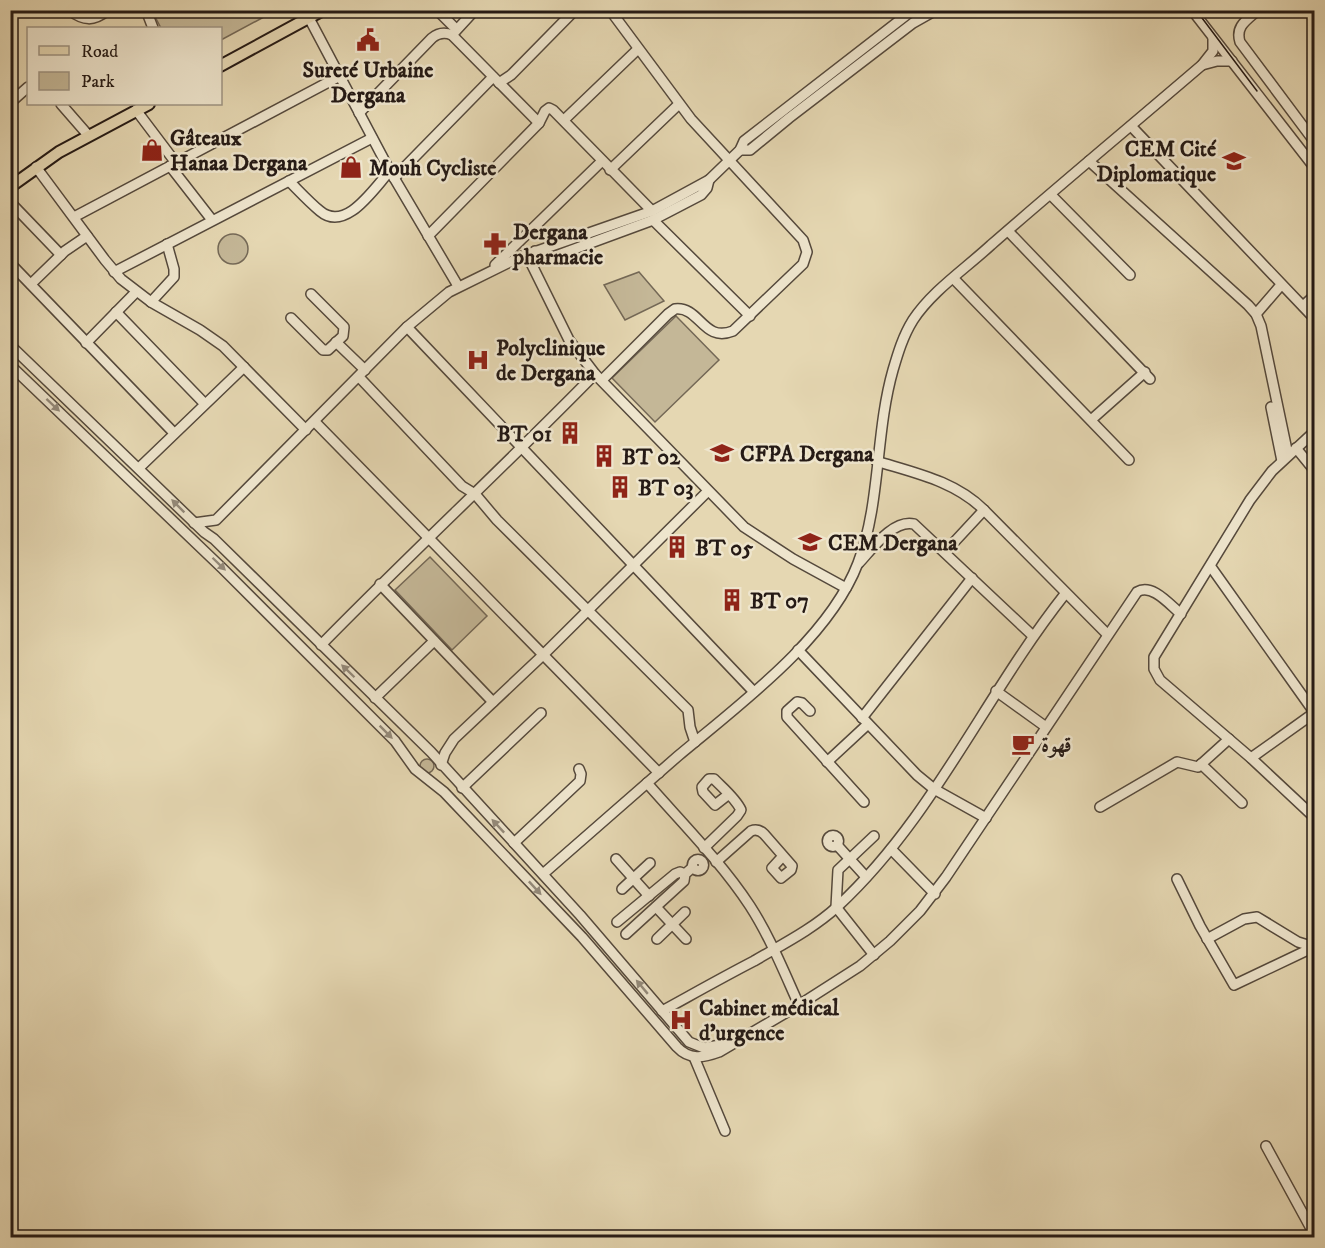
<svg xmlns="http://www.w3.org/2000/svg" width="1325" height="1248" viewBox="0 0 1325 1248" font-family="'IM FELL DW Pica',Amiri,serif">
<rect width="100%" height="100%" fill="#e5d7b2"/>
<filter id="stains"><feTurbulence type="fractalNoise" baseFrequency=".00333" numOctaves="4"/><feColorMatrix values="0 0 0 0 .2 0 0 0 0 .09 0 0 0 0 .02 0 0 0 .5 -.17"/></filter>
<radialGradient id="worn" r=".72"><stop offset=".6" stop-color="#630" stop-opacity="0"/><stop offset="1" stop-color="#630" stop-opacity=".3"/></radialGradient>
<g fill="#c4b797" stroke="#746856" stroke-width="1.5">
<path d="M152,11H275L221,40L220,28H161Z"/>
<circle cx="233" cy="249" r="15"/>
<path d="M639,272L664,301L625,320L604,285Z"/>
<path d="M676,316L719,360L655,422L612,378Z"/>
<path d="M430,557L487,616L452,650L395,590Z"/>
<circle cx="427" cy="766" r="7"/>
</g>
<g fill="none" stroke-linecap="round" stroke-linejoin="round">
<g stroke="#55493c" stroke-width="12">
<g id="minor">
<path d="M69,10C84,21 93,22 108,10"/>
<path d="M146,10L153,28"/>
<path d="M437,10L456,29"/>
<path d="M1192,10L1314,167"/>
<path d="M1258,10C1247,20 1235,26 1240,42L1314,141"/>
<path d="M1308,10L1314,19"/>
<path d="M309,18L390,171L458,286"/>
<path d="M452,35L475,10"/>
<path d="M1202,65L1217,61H1232"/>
<path d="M499,83L511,75L575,10"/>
<path d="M10,103L28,87"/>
<path d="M61,104L88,135"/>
<path d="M136,110L176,163"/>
<path d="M359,113L432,38C438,33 445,32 452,35L539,123"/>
<path d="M564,120L638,49"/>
<path d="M1131,126L1314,318"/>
<path d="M740,150H750L789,118L913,23L936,10"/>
<path d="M1089,161L1248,305L1256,314L1261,326L1288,455"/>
<path d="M170,166L212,220"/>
<path d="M36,167L105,260L121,279L151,302L200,330L223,346L306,430"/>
<path d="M610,170L679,104"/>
<path d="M394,178L493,77"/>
<path d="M289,181C299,191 309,202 320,211C346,233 374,188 390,171"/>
<path d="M1051,195L1130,275"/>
<path d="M10,202L61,255"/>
<path d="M74,217L340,76"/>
<path d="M653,220L750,316"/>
<path d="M1008,231L1150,379"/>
<path d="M428,236L539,123L545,111L549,108L553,110L652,211"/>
<path d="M535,251L543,258H550L653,220L701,195L707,188L709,180"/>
<path d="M527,255L569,340L595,374L744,527L793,559L846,588"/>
<path d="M10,263L174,433"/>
<path d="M495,265L602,161"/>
<path d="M114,272L372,138"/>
<path d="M954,279L1129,460"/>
<path d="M31,284L65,251L87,236"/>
<path d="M151,302L174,277V269L167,244"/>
<path d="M1303,306L1314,296"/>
<path d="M116,312L204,403"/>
<path d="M1256,314L1281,285"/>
<path d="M291,318L323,350H328L343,336L344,327L311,294"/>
<path d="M407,327L754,692"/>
<path d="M336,342L365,370"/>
<path d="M86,343L136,292"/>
<path d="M10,345L204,532L214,539L431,752L580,915L689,1042L704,1048L725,1044"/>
<path d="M10,365L222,568L395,741L415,769L444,792L582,937L677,1047C689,1060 703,1058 719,1052L799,1005L860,966L890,941L920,911L946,877L1137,592C1152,583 1169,604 1181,614"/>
<path d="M359,377L462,486L475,494L497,520L688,710L690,727L695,742"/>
<path d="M602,380L668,314L675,309C700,306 703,343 733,331L803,264L807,252L803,240L691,119L610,10"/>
<path d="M1271,407L1282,461"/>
<path d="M1091,420L1145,372"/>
<path d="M315,422L659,773"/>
<path d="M1314,432L1272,471L1250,500L1154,657V669L1160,680L1251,758L1314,817"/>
<path d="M1296,448L1314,470"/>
<path d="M876,461C915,473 955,481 984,510L1107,634"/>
<path d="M139,468L244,367"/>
<path d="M194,523L216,520L407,327L449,292L520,257L652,211L709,180L740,150L744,141L913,10"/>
<path d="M945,552L984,510"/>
<path d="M859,563C872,549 893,519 914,524L1033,636"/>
<path d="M1211,567L1314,712"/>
<path d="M380,584L493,702"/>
<path d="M321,645C411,553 505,466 595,374"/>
<path d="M798,650L917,775L934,789L986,818"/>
<path d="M996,691L1046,727"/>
<path d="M375,698L434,641"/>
<path d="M810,711L802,703L797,702L787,711V717L864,802"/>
<path d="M862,718L972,578"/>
<path d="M1251,758L1314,713"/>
<path d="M827,762L868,724"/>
<path d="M1201,764L1242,803"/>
<path d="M441,765L445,753L454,739L543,655L708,491"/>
<path d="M647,783C682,823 721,862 750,906C770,937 784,972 799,1005"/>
<path d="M462,788L541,713"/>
<path d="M1100,807L1177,762L1198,767L1229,739"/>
<circle cx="833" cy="841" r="5.5"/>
<path d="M874,836L838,870L836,907L874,955"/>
<path d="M514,843L580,781L581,774L579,769"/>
<path d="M837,845L866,877"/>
<path d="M704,848L737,816L741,810C736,799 724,789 715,780L714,779H709L702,787L703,792L715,805L729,794"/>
<path d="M891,849L935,894"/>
<path d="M616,859L649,896"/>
<circle cx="698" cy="865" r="5.5"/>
<path d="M716,862L751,831C756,829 760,830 764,834L792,866L791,870L781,878L772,868L783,856"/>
<path d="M543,874C588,835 633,795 678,756C740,704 829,639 858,563C881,503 875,433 893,370C898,353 903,336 913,320C932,291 965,269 991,245C1061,184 1132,125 1202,65L1213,51V38"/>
<path d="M1177,879L1200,926L1234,985L1314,947"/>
<path d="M622,889L650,863"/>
<path d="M656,907L686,939"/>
<path d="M617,922L675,874L680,872L685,874"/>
<path d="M626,934L684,881L685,874L693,867"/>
<path d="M657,939L685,912"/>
<path d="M1207,939L1244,919L1257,917L1298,942L1314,947"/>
<path d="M662,1011C693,994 723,977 754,961C783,944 813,929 838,906C933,818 985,695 1065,594"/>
<path d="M694,1057L725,1131"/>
<path d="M1266,1146L1314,1234"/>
</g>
</g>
<g stroke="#251a15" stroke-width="14">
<g id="major">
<path d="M220,66L323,10"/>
<path d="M10,187L59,152L149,104"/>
</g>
</g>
<use href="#minor" stroke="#eee5cd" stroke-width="9"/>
<use href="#major" stroke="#e5d7b2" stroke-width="10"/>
<path stroke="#251a15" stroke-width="1.5" d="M1196,10L1257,91"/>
</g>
<defs><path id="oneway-solid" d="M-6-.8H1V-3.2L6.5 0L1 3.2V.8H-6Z" transform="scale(1.5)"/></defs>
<g fill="#948a7a">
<use href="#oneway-solid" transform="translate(53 405) rotate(43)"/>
<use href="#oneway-solid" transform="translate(178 506) rotate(-135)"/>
<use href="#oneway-solid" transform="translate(219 564) rotate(44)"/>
<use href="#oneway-solid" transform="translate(348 671) rotate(-136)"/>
<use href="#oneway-solid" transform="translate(386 732) rotate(45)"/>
<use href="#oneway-solid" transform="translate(498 826) rotate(-133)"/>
<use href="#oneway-solid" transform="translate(535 888) rotate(47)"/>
<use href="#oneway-solid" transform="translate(642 987) rotate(-130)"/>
</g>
<defs>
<g id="civic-bare" transform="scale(1.8)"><path d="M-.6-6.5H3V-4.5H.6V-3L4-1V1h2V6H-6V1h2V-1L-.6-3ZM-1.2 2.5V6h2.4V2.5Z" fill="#8f2418" stroke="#eee5cd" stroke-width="2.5" paint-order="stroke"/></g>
<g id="shop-bare" transform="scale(1.8)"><path d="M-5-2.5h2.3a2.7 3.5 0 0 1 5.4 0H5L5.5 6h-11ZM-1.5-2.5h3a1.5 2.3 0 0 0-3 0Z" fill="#8f2418" stroke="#eee5cd" stroke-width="2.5" paint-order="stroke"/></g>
<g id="school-bare" transform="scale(1.8)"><path d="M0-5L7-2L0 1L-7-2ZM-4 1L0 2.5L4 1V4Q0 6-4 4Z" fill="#8f2418" stroke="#eee5cd" stroke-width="2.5" paint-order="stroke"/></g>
<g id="pharmacy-bare" transform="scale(1.8)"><path d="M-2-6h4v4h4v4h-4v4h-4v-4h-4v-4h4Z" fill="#8f2418" stroke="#eee5cd" stroke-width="2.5" paint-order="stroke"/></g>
<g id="hospital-bare" transform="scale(1.8)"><path d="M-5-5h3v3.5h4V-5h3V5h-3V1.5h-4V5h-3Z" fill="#8f2418" stroke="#eee5cd" stroke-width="2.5" paint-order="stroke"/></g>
<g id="building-bare" transform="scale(1.8)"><path d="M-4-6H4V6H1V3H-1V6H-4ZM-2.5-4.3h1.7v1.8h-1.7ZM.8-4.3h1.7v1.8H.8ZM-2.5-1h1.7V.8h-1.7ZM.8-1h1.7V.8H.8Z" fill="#8f2418" stroke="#eee5cd" stroke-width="2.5" paint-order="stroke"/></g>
<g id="university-bare" transform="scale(1.8)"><path d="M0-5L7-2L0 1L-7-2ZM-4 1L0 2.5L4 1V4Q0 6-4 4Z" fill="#8f2418" stroke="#eee5cd" stroke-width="2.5" paint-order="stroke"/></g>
<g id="cafe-bare" transform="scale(1.8)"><path d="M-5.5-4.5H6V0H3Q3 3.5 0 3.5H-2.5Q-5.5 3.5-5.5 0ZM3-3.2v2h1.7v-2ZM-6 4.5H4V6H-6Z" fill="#8f2418" stroke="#eee5cd" stroke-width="2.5" paint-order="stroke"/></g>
</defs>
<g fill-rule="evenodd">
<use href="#civic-bare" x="368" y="40"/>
<use href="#shop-bare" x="152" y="150"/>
<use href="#school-bare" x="1234" y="161"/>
<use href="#shop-bare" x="351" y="167"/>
<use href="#pharmacy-bare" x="495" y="244"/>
<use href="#hospital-bare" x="478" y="360"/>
<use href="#building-bare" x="570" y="433"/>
<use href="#university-bare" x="722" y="453"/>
<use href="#building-bare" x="604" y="456"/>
<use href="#building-bare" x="620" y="487"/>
<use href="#school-bare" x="810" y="542"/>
<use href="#building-bare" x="677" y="547"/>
<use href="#building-bare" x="732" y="600"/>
<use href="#cafe-bare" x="1023" y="744"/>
<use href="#hospital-bare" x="681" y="1020"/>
</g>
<g text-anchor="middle" stroke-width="5" stroke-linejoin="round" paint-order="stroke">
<g font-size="22" font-weight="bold" fill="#251a15" stroke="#eee5cd" text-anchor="start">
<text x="368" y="77" text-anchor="middle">Sureté Urbaine<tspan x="368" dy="25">Dergana</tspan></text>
<text x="170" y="145">Gâteaux<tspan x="170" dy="25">Hanaa Dergana</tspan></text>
<text x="1216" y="156" text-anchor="end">CEM Cité<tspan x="1216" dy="25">Diplomatique</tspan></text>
<text x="369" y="175">Mouh Cycliste</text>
<text x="513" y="239">Dergana<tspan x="513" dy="25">pharmacie</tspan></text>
<text x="496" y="355">Polyclinique<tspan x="496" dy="25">de Dergana</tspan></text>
<text x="552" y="441" text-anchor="end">BT 01</text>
<text x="740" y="461">CFPA Dergana</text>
<text x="622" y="464">BT 02</text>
<text x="638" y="495">BT 03</text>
<text x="828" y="550">CEM Dergana</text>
<text x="695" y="555">BT 05</text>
<text x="750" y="608">BT 07</text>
<text x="1041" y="752">قهوة</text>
<text x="699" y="1015">Cabinet médical<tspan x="699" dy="25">d'urgence</tspan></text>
</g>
</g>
<rect width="1325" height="1248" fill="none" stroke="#e5d7b2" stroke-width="36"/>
<rect x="12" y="12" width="1301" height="1224" fill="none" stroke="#251a15" stroke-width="3"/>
<rect x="18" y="18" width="1289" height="1212" fill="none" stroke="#251a15" stroke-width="1.5"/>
<rect x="27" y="27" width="195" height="78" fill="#eee5cd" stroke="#9e9483" stroke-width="1.5"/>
<rect x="39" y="46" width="30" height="9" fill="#e5d7b2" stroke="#9e9483" stroke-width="1.5"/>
<text x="81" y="57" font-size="18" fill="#251a15">Road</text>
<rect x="39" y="72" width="30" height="18" fill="#c4b797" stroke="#9e9483" stroke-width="1.5"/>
<text x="81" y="87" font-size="18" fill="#251a15">Park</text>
<rect width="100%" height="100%" filter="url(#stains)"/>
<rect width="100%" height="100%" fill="url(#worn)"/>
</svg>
